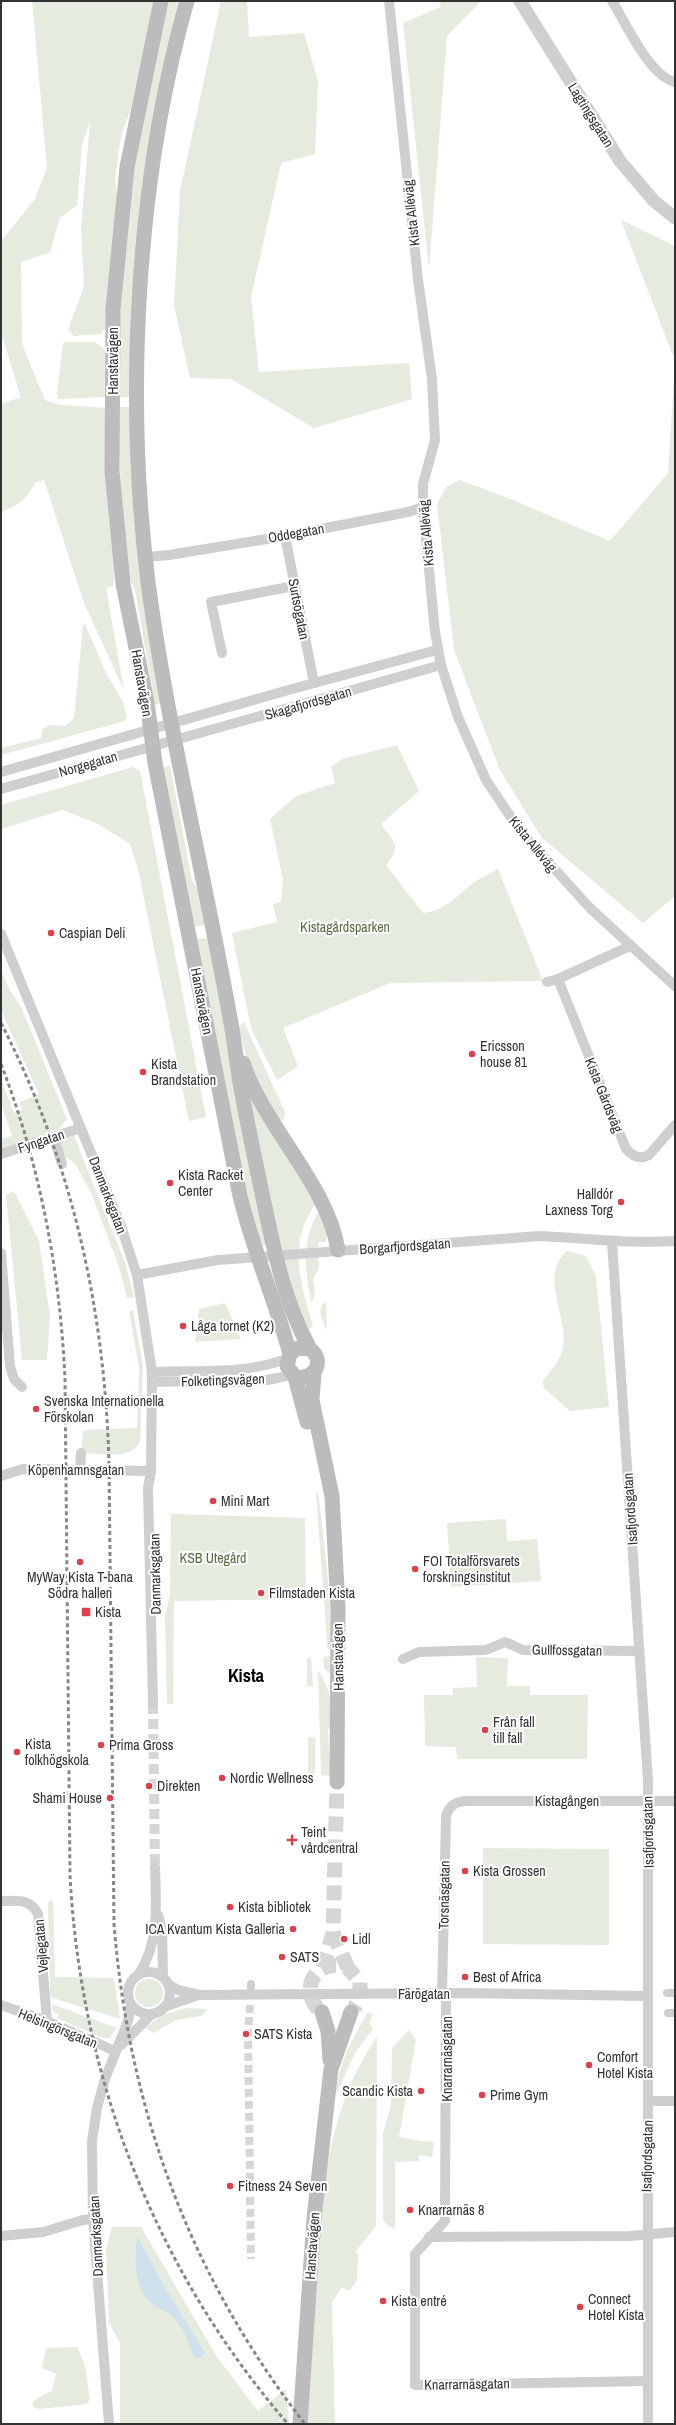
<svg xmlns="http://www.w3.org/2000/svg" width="676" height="2425" viewBox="0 0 676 2425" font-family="'Archivo Narrow',sans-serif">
<rect width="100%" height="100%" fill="#fff"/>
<g fill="#e5ebdf">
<path d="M32,1H155L131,108L121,137L115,179L117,196L106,327L101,334L74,336L68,330L84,286L81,228L90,122L82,145L77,205L60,218L50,252L21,262L22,344L45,400L60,405L106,408L115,568L113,586L106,588L124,690L84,603L44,480L36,482C25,500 21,504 1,512V404L21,397L1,333V241L35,199L47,168Z"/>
<path d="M167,1H180L130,397H118C119,329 121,262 130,194C139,129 154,65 167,1Z"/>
<path d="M221,1H247L249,37L304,33L318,81L315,154L281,163L251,297L259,372L409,363L412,399L314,428L231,379L190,378L174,305L180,191Z"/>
<path d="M439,1H481L447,36L429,269L403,23L441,7Z"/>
<path d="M621,220L675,246V896L643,923L542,838L500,770L454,650L437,504L446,487L459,480L503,496L610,541L668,473L675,361Z"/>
<path d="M65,342H95L105,350L106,397L58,399L57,392L63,344Z"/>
<path d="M118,407H130L162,703L155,705L135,590L128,577L121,492Z"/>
<path d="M85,624L106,673L123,702L127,717L125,721L1,755V748L41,738L43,729L50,725L65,726L74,718L83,625Z"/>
<path d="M397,745L419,791L381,824C395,845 402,844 386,865L423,913C446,911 458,894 476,881C483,877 491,873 498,869L543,981L390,983L283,1028L298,1066L277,1080L251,1028L232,933L277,922L273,904L281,902L283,880L270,819L296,796L335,783L331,767L342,759Z"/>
<path d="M170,766L192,880L199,892L205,925L194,927L162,767Z"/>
<path d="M133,767L140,771L206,1117L189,1121L138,869L130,844L98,824L63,810L1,829V805Z"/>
<path d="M208,938L268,1244L259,1246L248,1209L196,939Z"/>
<path d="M1,970L9,989L22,1009L67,1119L59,1129L1,1150V1139L12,1136L1,1103V1079L14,1113L22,1110L20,1102L39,1094L1,1010Z"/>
<path d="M244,1022L285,1112L284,1119L279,1120L252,1075L238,1027Z"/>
<path d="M247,1089L315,1204C311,1212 304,1222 302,1231C293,1262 304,1296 313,1326L308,1330L285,1280Z"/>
<path d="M74,1136L126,1265L134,1297L127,1298L119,1267L92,1195L75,1163L64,1157L60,1140Z"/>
<path d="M14,1191L39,1241L50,1316L47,1360H22L6,1195Z"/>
<path d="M319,1211L327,1229L326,1242H318L319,1268L313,1279L315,1295L311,1303C305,1268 301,1242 319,1211Z"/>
<path d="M567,1251L586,1256L596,1277L609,1407L570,1411L545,1389L542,1382C550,1372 560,1361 563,1348C569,1317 538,1276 567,1251Z"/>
<path d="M326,1302L327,1330C323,1322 315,1308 326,1302Z"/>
<path d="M225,1303L241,1339L195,1342L199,1309Z"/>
<path d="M129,1311H133L143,1366L140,1441C133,1461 99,1453 81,1453L83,1430L137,1428L139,1367Z"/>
<path d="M318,1493C321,1514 337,1641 328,1652L316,1494Z"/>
<path d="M171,1514L305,1518L306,1599L174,1601L173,1704H167L165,1616L170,1594Z"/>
<path d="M506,1519L507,1541L537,1539L541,1581L451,1587L447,1523Z"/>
<path d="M330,1656V1673H329L324,1668L323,1657Z"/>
<path d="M476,1657L508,1658L507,1686H530V1695H588L587,1759H457L456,1747L425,1746L424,1695H453V1688L477,1687Z"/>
<path d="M309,1658H311L313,1686H307V1659Z"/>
<path d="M318,1670C329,1687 337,1711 328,1731L331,1776L321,1775Z"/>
<path d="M308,1737L315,1738V1774L308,1773Z"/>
<path d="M483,1848L609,1849V1945L483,1944Z"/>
<path d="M53,1899L55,1977L114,1978L120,2019L50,1997L48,1903Z"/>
<circle cx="149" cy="1993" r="14"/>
<path d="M52,2004L117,2028L110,2038H103L57,2018L59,2014L53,2012Z"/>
<path d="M187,2008L208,2009L201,2016L176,2020L154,2033L145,2028L164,2014Z"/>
<path d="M368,2012L373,2014L369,2023L373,2029L355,2053L336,2095C338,2063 352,2040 368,2012Z"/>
<path d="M409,2030L416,2040L399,2137L426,2142L432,2141L434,2145L432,2157L419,2155V2161L395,2162V2228L388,2226L383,2220V2133L391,2105L392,2048Z"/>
<path d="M377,2037L376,2226L355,2252L358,2253L357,2280L349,2291L342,2287L332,2302L335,2424H306C309,2378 312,2333 315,2287C321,2202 326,2109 377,2037Z"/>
<path d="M112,2227H141L217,2357L258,2411L286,2389L289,2424H120V2343L109,2323L106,2249Z"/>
<path d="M77,2347L85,2366L90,2399L87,2404L39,2409L32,2406L34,2400L52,2391L56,2374L42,2368L46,2348Z"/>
</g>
<path fill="#cfe1ec" d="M137,2237L170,2296L205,2353L199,2358H194C189,2344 185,2330 175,2319C169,2312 159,2309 152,2304C132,2287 135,2259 137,2237Z"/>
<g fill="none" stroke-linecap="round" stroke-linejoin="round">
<path stroke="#d6d6d6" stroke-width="8" stroke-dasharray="8 4" stroke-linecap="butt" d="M250,2005L248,2032L251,2259"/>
<path stroke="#d6d6d6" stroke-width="10" stroke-dasharray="10 5" stroke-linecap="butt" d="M153,1704L155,1867"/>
<g stroke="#d6d6d6" stroke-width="15" stroke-dasharray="15 8" stroke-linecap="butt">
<path d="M333,1933L348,1968"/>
<path d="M323,1968L333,1933L337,1782"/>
<path d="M318,2009C298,1985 319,1957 348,1968L360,1982V1999L354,2008"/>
</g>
<g stroke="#cfcfcf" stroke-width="8">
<path d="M251,1984V1987"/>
<path d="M667,1993H675"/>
<path d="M668,2013H675"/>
</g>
<g stroke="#cfcfcf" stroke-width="10">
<path d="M389,1L418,280L432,379L435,440L423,484V507L435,632L441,665L458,717L486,780L520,831L590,908L675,986"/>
<path d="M612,1C626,23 649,76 675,82"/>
<path d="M285,536L314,683"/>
<path d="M146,557L169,555L285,536L408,512L423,507"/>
<path d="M222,653L211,602L294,586"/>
<path d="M1,772L292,689L437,650"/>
<path d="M1,789L441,665"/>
<path d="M1,934L121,1226L137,1275L152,1372L151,1471L148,1488L153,1704"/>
<path d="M558,979L630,946"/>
<path d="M547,982L558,979L626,1149C633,1156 639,1160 649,1155L675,1125"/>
<path d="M54,1138L62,1164"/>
<path d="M1,1154L81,1128"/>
<path d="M612,1242L648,1781V2424"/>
<path d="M1,1253L10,1366L14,1379L22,1387"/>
<path d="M137,1275L218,1260L540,1236C586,1238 630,1244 675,1241"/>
<path d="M152,1372C196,1370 247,1375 288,1358"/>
<path d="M152,1382C194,1379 254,1388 292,1374"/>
<path d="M80,1470L81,1453"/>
<path d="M1,1476L23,1469L151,1471"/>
<path d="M403,1659L419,1652L486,1650L505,1642L523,1650L639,1651"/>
<path d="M1,1901C17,1901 30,1898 38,1914L47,2021"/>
<path d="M158,1915L162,1930L163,1976"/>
<circle cx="149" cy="1993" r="21"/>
<path d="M139,1974C160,1941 156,1905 155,1867"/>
<path d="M168,1984L178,1990L200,1995L467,1993L648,1996"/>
<path d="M442,1994L446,1816C449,1806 455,1802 465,1801H675"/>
<path d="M446,1994L445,2221L415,2254V2385L648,2381"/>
<path d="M1,2005L47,2021L115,2051"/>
<path d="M164,2007L198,1995"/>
<path d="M121,2045L152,2014"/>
<path d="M648,2101H675"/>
<path d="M1,2236L43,2232L83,2220L93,2219"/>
<path d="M429,2237L630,2236L675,2232"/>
<path d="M109,2424L93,2219L92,2141L97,2108L105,2079L128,2021L131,2005"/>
</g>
<path stroke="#cfcfcf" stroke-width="13" d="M520,1L620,161L654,201L675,218"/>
<g stroke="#bcbcbc" stroke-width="15">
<path d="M161,1L127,167L113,309L112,471L123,584L147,702L155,763L240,1196C253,1250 275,1300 290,1354"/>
<path d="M187,1C136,180 125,397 148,582C168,732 206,880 232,1029C235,1047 237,1065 240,1083C247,1122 255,1160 263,1198C274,1251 284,1301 310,1349C326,1361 314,1381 295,1377L287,1366L290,1354L298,1348L310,1349"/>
<path d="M243,1063C265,1128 328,1185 338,1250"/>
<path d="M314,1373L312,1400L332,1496L338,1607L337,1782"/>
<path d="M295,1377L307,1422"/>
<path d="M322,2012L328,2031L330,2060"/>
<path d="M300,2424L314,2218L331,2069L351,2012"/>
</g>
<g stroke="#878787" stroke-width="3" stroke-dasharray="4 3" stroke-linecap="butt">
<path d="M1,1023C72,1161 105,1309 109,1464L114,1924C129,2111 190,2276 305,2424"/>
<path d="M1,1064C40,1165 60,1271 65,1379L70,1876C81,2079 155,2270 288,2424"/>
</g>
</g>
<g fill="#df3f4c" stroke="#fff" stroke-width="1.5">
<circle cx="51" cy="933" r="4"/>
<circle cx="472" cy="1054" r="4"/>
<circle cx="143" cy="1072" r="4"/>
<circle cx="170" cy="1183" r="4"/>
<circle cx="621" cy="1202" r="4"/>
<circle cx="183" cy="1326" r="4"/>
<circle cx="36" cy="1409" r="4"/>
<circle cx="213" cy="1501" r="4"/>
<circle cx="80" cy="1562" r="4"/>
<circle cx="415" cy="1569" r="4"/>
<circle cx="261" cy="1593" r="4"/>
<rect x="81" y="1607" width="10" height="10" rx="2"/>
<circle cx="485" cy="1730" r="4"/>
<circle cx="101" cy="1745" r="4"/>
<circle cx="17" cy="1752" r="4"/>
<circle cx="222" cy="1778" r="4"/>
<circle cx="149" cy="1786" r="4"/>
<circle cx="110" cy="1798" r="4"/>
<path d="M290 1834h4v4h4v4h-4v4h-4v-4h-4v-4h4z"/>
<circle cx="465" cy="1871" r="4"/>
<circle cx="230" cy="1907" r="4"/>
<circle cx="293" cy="1929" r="4"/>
<circle cx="344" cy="1939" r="4"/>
<circle cx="282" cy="1957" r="4"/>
<circle cx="465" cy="1977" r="4"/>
<circle cx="246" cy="2034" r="4"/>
<circle cx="589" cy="2065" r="4"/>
<circle cx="421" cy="2091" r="4"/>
<circle cx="482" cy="2095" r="4"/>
<circle cx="230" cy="2186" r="4"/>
<circle cx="410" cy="2210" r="4"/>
<circle cx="383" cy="2301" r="4"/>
<circle cx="580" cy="2307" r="4"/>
</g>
<g text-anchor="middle" stroke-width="4" stroke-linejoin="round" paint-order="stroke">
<g font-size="14" fill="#323232" stroke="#fff">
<text transform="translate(591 115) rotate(58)" y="5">Lagtingsgatan</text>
<text transform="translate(411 213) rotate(-96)" y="5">Kista Alléväg</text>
<text transform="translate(113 361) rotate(-90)" y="5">Hanstavägen</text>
<text transform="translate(296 533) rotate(-10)" y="5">Oddegatan</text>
<text transform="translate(426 533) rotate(-95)" y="5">Kista Alléväg</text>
<text transform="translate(299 609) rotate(79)" y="5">Surtsögatan</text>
<text transform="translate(142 683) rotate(80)" y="5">Hanstavägen</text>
<text transform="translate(308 703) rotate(-16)" y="5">Skagafjordsgatan</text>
<text transform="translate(88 764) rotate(-16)" y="5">Norgegatan</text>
<text transform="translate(533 844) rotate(51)" y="5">Kista Alléväg</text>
<text transform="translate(202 1001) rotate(79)" y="5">Hanstavägen</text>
<text transform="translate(604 1095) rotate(68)" y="5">Kista Gårdsväg</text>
<text transform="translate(41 1141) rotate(-18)" y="5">Fyngatan</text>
<text transform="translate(108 1195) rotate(69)" y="5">Danmarksgatan</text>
<text transform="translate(405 1246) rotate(-4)" y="5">Borgarfjordsgatan</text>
<text transform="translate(223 1380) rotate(-2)" y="5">Folketingsvägen</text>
<text x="76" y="1475">Köpenhamnsgatan</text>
<text transform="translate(630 1509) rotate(-94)" y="5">Isafjordsgatan</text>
<text transform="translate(155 1574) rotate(-91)" y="5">Danmarksgatan</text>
<text transform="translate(567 1650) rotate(1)" y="5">Gullfossgatan</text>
<text transform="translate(338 1657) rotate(-91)" y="5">Hanstavägen</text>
<text x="567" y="1806">Kistagången</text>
<text transform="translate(648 1832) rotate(-91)" y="5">Isafjordsgatan</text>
<text transform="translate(444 1895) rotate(-89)" y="5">Torsnäsgatan</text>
<text transform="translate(41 1946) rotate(-95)" y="5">Vejlegatan</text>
<text x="424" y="1999">Färögatan</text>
<text transform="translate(58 2028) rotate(22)" y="5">Helsingörsgatan</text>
<text transform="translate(447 2059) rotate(-90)" y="5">Knarrarnäsgatan</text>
<text transform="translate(647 2156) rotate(-89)" y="5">Isafjordsgatan</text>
<text transform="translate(96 2236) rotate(-93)" y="5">Danmarksgatan</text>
<text transform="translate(312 2246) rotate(-86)" y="5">Hanstavägen</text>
<text transform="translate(467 2384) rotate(-1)" y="5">Knarrarnäsgatan</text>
</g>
<g font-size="14" fill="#566d40" stroke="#fff">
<text x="345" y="932">Kistagårdsparken</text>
<text x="213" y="1563">KSB Utegård</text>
</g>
<g font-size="14" fill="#323232" stroke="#fff" text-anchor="start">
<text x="59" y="938">Caspian Deli</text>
<text x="480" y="1051">Ericsson<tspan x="480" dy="16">house 81</tspan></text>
<text x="151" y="1069">Kista<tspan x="151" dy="16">Brandstation</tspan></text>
<text x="178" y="1180">Kista Racket<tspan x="178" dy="16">Center</tspan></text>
<text x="613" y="1199" text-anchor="end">Halldór<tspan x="613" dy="16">Laxness Torg</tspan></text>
<text x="191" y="1331">Låga tornet (K2)</text>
<text x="44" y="1406">Svenska Internationella<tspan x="44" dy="16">Förskolan</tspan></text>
<text x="221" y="1506">Mini Mart</text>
<text x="423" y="1566">FOI Totalförsvarets<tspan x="423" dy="16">forskningsinstitut</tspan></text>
<text x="80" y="1582" text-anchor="middle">MyWay Kista T-bana<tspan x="80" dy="16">Södra hallen</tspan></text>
<text x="269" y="1598">Filmstaden Kista</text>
<text x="95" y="1617">Kista</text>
<text x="493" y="1727">Från fall<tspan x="493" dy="16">till fall</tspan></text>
<text x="25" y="1749">Kista<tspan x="25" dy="16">folkhögskola</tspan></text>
<text x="109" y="1750">Prima Gross</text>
<text x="230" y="1783">Nordic Wellness</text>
<text x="157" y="1791">Direkten</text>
<text x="102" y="1803" text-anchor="end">Shami House</text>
<text x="301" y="1837">Teint<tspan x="301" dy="16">vårdcentral</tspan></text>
<text x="473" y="1876">Kista Grossen</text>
<text x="238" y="1912">Kista bibliotek</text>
<text x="285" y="1934" text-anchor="end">ICA Kvantum Kista Galleria</text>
<text x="352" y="1944">Lidl</text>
<text x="290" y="1962">SATS</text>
<text x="473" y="1982">Best of Africa</text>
<text x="254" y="2039">SATS Kista</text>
<text x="597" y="2062">Comfort<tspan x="597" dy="16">Hotel Kista</tspan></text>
<text x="413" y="2096" text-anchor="end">Scandic Kista</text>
<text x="490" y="2100">Prime Gym</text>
<text x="238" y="2191">Fitness 24 Seven</text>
<text x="418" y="2215">Knarrarnäs 8</text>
<text x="588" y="2304">Connect<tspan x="588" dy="16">Hotel Kista</tspan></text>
<text x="391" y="2306">Kista entré</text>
</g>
<g font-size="18" font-weight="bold" fill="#000" stroke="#fff">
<text x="246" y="1682">Kista</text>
</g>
</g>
<rect width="676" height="2425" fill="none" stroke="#323232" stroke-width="4"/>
</svg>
